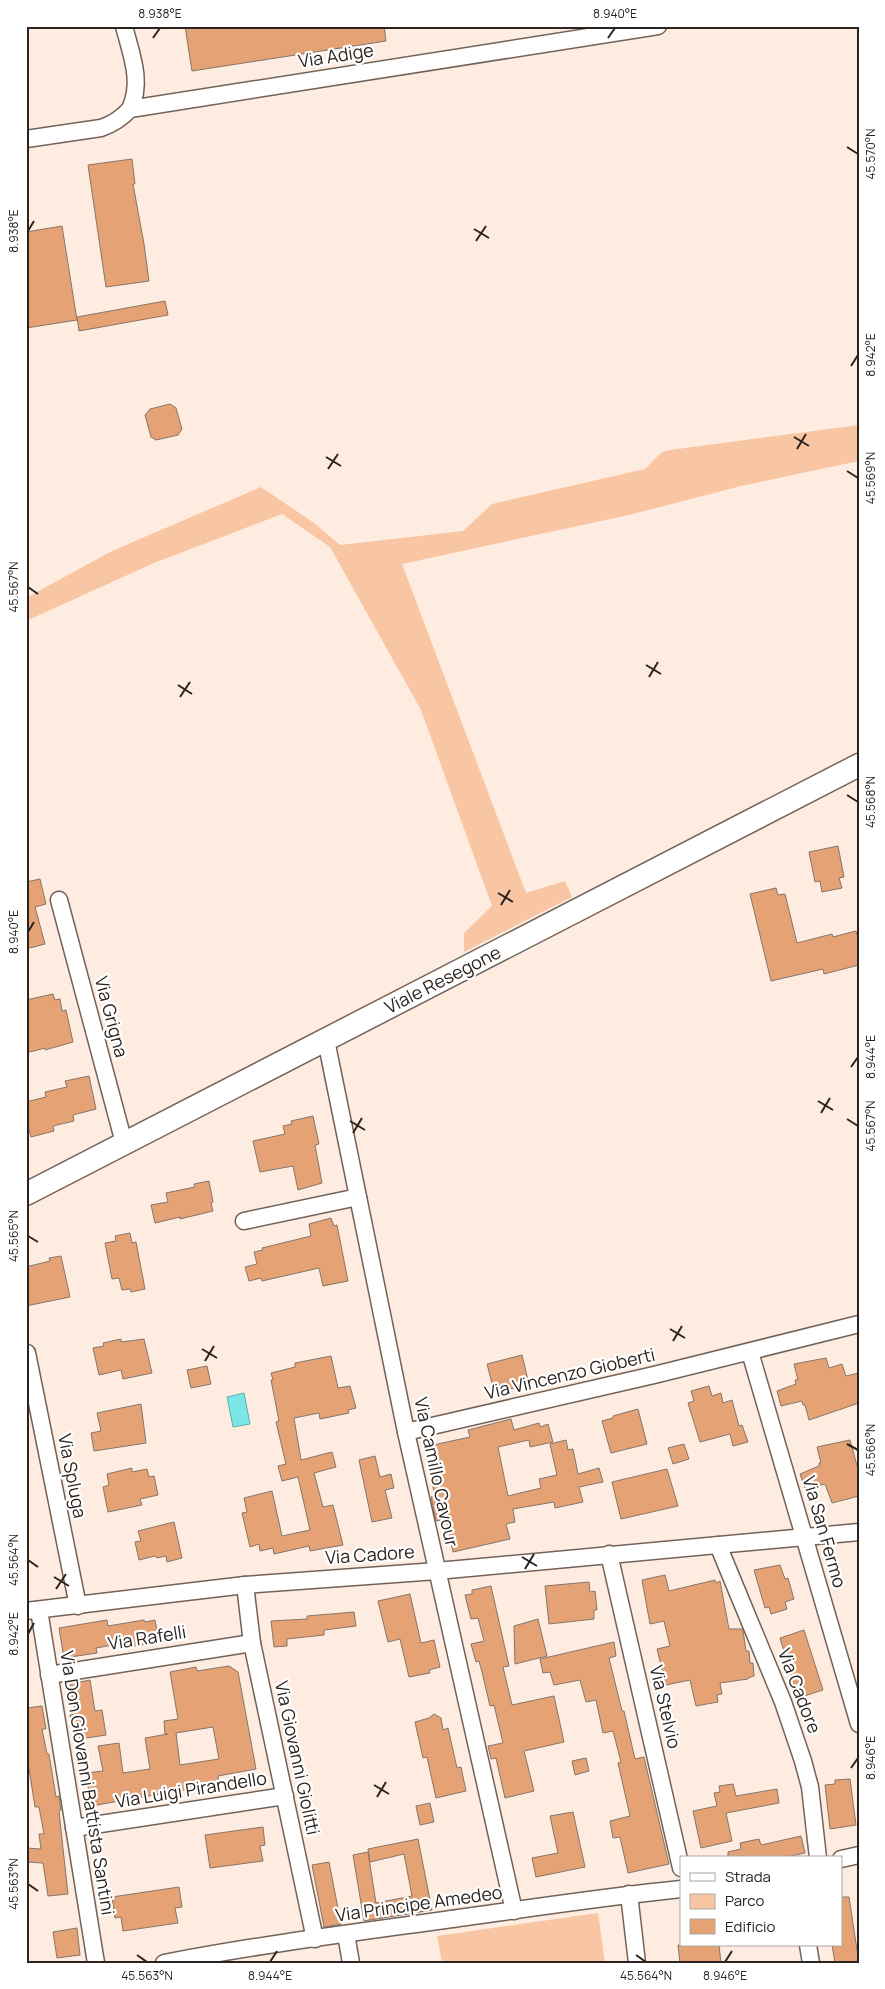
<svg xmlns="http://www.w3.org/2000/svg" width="885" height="1989" viewBox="0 0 885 1989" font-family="Manrope,sans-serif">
<rect width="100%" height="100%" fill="#feece0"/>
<g fill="#f9c6a4">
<path d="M859,425V461L741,486L629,515L402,564L526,893L565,881L572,897L464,952V933L492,906L421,710L330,547L282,514L154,563L26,621V598L112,551L261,487L314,523L340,545L463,531L492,504L645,469L662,452L670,450Z"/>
<path d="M598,1913L605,1963H442L437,1936Z"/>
</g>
<path fill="#7ae7e6" stroke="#62acaa" d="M244,1393L250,1424L233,1427L227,1397Z"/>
<g fill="#e5a274" stroke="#86756b" fill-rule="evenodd">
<path d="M185,26H384L386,41L192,71Z"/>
<path d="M132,159L135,184H133L144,244L149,281L106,287L88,165Z"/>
<path d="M62,226L77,320L26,328V232Z"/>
<path d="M165,301L168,315L79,331L77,317Z"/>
<path d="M170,404L176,408L182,429L178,435L156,440L151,437L145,415L150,409Z"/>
<path d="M838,846L844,877L839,878L842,888L822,892L820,881L815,882L809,852Z"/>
<path d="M40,879L46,904L35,907L45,944L26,949V882Z"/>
<path d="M776,888L778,895L785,894L797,943L832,934L833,937L856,931L859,941V965L824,974L823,969L771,981L750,894Z"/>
<path d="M53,994L55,1000L60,999L62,1011L66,1010L73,1042L45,1050V1048L26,1053V1000Z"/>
<path d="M89,1076L96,1109L73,1115L74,1121L53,1126L54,1131L31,1137L26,1119V1102L46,1097L45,1092L67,1087L65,1081Z"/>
<path d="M313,1116L319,1144L315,1145L322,1183L298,1190L293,1166L260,1172L253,1141L285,1134L283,1126L292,1124L291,1121Z"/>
<path d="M209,1181L213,1202L211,1203L213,1211L180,1219V1217L155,1223L151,1205L168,1202L166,1193L195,1187L194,1184Z"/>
<path d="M331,1218L334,1226L337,1225L348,1281L323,1286L319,1268L262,1281L261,1278L249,1281L245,1267L257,1264L254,1252L263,1250L262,1248L311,1236L309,1224Z"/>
<path d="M130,1233L132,1243L136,1242L145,1289L131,1292L130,1289L122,1290L119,1278L112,1279L105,1243L116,1241L115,1236Z"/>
<path d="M61,1256L70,1297L26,1306V1267L50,1261L49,1258Z"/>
<path d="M121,1339V1342L144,1339L152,1373L123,1379L121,1370L99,1375L93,1348L104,1346L103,1343Z"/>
<path d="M522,1355L529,1384L510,1389V1387L494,1391L487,1364Z"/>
<path d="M331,1356L338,1388L350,1386L356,1408L348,1410L349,1413L320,1419L319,1413L294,1418L301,1460L332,1452L336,1467L314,1473L323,1507L333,1505L343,1545L310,1551L309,1546L274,1554L273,1548L260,1551L259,1544L250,1547L242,1513L247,1512L244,1498L272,1491L282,1536L310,1530L298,1477L282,1481L278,1466L286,1464L276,1422L279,1421L271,1380H273L271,1373L295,1367V1363Z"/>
<path d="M826,1358L829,1368L842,1364L846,1376L859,1373V1403L809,1420L805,1405H803L802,1401L781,1406L777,1391L796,1384L795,1380H798L794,1364Z"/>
<path d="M207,1366L211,1384L191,1388L187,1370Z"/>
<path d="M709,1386L712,1396L721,1393L723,1403L732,1400L739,1426L742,1425L748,1442L733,1446L730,1434L700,1442L688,1403L694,1401L691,1391Z"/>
<path d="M141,1404L146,1443L94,1451L91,1433L101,1431L97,1413Z"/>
<path d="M638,1409L647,1444L611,1453L602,1421L613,1418V1416Z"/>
<path d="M511,1419L514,1430L539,1423L540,1427L548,1424L553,1442L530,1447L529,1440L498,1447L508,1496L541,1488L539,1479L557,1475L550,1444L566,1440L568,1450L573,1449L578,1474L599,1468L603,1482L579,1487L583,1502L555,1508L554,1502L513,1509L515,1522L506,1524L510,1539L453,1552L446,1519L436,1521L431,1497L435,1496L424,1447L470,1437L468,1430Z"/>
<path d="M850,1440L859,1473V1496L832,1503L825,1484L805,1489L800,1474L819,1466V1463H821L817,1447Z"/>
<path d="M684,1444L689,1459L673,1464L668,1448Z"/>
<path d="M375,1456L380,1477L391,1474L394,1488L385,1490L392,1518L372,1522L359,1460Z"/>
<path d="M132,1468V1472L147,1469L149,1477L154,1476L158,1495L140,1499L142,1505L108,1512L103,1487L109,1485L107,1474Z"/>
<path d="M667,1469L678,1506L621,1519L612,1482Z"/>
<path d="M174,1522L182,1558L167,1562L166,1556L157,1558L155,1556L139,1560L135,1542L141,1541L138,1531Z"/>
<path d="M780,1565L785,1579L788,1578L794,1599L785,1602L787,1609L771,1614L769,1607L765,1608L754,1570Z"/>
<path d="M665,1575L669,1591L715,1580L716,1583L720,1581L729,1629H742L743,1631L746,1651H749L750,1663H753L754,1676L748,1678V1679L720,1683L722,1694L717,1695L718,1702L696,1706L690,1680L666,1685L657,1649L670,1646L664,1621L650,1624L642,1580Z"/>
<path d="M589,1582L590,1592L595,1591L597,1610H594V1619L549,1624L545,1586Z"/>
<path d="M491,1586L509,1666L503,1667L512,1705L554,1696L564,1742L524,1751L534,1791L505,1798L496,1758L491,1759L488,1746L503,1743L494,1705L490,1706L482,1672L479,1661L476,1662L471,1644L484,1641L478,1618L471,1619L465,1595L472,1594V1590Z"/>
<path d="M410,1594L421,1643L434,1640L440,1667L429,1670L430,1673L409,1677L400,1639L388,1642L378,1601Z"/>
<path d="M354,1612L356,1626L324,1630V1635L287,1639V1646L274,1647L271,1621L307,1619V1616Z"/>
<path d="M538,1619L547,1656L515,1664L514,1626Z"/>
<path d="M107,1620L108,1626L144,1620L145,1622L155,1620L158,1637L147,1639L148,1644L121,1648L119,1644L96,1648L97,1653L64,1658L59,1628Z"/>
<path d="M804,1630L823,1690L798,1698L780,1638Z"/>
<path d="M614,1642L616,1656L609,1658L622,1711H624L635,1759L644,1757L669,1864L628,1873L620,1837L613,1838L610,1821L630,1816L618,1763L621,1762L613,1731L603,1733L596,1700L586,1702L580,1680L554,1685L550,1672L543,1673L540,1659Z"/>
<path d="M229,1666L238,1672L256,1769L218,1776L219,1784L91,1806L86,1773L103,1771L98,1746L119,1743L123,1773L150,1769L145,1738L168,1734H165L164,1721L178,1719L170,1672L196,1667L197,1671ZM213,1727L219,1759L180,1765L176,1733Z"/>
<path d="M90,1680L95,1711L102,1710L106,1735L80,1739L78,1730H74V1727H72L70,1715L75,1714L70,1684Z"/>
<path d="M42,1706L46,1729H42L47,1754H49L56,1797L59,1796L61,1810L59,1811L60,1821L68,1894L48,1896L43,1863L26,1862V1848L41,1849L39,1834H44L39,1807H35L26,1750V1708Z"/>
<path d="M434,1714L441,1718L443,1730L448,1728L457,1768L461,1767L466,1791L436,1798L427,1757L423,1758L415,1722L429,1718Z"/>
<path d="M586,1758L589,1771L575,1775L572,1761Z"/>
<path d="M850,1779L856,1825L830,1829L825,1785L835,1784V1780Z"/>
<path d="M733,1784L736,1796L777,1789L779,1803L726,1813L732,1841L701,1848L693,1811L717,1806L714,1793L720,1792L719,1786Z"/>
<path d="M430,1803L434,1822L420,1825L416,1806Z"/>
<path d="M573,1812L585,1867L536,1877L532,1858L558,1853L550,1816Z"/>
<path d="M263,1827L265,1845L260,1846L263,1861L210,1868L205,1835Z"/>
<path d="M801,1836L805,1853L782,1858H728V1852L741,1849L740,1843L759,1839L761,1845Z"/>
<path d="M418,1839L432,1910L364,1921L353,1855L368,1852L376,1903L412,1896L404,1854L370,1862L368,1849Z"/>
<path d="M329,1862L341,1924L324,1927L312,1865Z"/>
<path d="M179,1887L182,1907L175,1908L178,1923L123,1931L121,1917L115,1918L112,1897Z"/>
<path d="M841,1897H849L859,1963H835L832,1945H841Z"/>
<path d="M77,1928L80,1955L57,1958L53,1932Z"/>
<path d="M678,1945H719L721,1963H680Z"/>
</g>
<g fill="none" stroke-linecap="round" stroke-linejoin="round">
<g stroke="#726258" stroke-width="19">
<g id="street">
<path d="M124,26C131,54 143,82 130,109"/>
<path d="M26,139L101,128C113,124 121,119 130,109L658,26"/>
<path d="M59,900L124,1143"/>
<path d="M326,1040L406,1432L514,1911"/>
<path d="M244,1221L358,1197"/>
<path d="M750,1352L859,1724"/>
<path d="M27,1353L78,1606"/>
<path d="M406,1432L654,1375L859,1324"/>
<path d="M718,1545L783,1702L803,1761L810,1787L818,1858"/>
<path d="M609,1554L681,1868"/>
<path d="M245,1585L252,1643L315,1939"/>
<path d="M39,1610L96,1963"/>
<path d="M26,1611L245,1585L437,1571L859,1532"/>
<path d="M49,1675L252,1643"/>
<path d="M74,1828L285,1796"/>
<path d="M841,1859L859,1855"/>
<path d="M629,1894L637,1963"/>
<path d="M346,1934L351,1963"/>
<path d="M808,1945L811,1963"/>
<path d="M164,1963C257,1945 351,1933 445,1920C524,1909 602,1897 681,1889"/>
</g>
</g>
<g stroke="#726258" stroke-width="25">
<path id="secondary" d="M26,1194L859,765"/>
</g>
<use href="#street" stroke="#fff" stroke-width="16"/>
<use href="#secondary" stroke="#fff" stroke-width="22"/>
</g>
<path fill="none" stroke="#2a231f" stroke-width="2" d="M153,38L160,28M608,38L615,28M847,147L858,154M474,229L489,238M28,231L34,221M476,241L486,226M851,366L858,355M794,437L809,446M797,449L806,434M326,457L341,466M328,469L338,454M847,471L858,478M28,587L38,594M646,665L661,674M649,677L658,662M178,685L192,694M180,697L190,682M847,795L858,802M498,893L513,902M501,905L510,890M28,932L34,922M851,1067L858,1057M818,1101L833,1110M821,1113L830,1098M847,1119L858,1126M350,1121L365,1130M353,1133L362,1118M28,1236L38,1242M670,1329L685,1338M673,1341L682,1326M202,1349L217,1358M205,1361L214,1346M847,1444L858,1450M522,1557L537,1566M28,1560L38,1567M525,1569L534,1554M54,1577L69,1586M56,1589L66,1574M28,1634L34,1623M851,1768L858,1758M374,1785L389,1794M377,1797L386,1782M28,1884L38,1891M137,1955L147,1962M636,1955L646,1962M270,1962L277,1951M725,1962L732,1951"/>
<g text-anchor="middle" stroke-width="4.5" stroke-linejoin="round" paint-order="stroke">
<g font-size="18" fill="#2a231f" stroke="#fff">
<text transform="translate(336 56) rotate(-9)" y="6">Via Adige</text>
<text transform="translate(443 980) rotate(-27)" y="6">Viale Resegone</text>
<text transform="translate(111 1017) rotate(75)" y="6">Via Grigna</text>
<text transform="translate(570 1374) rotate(-13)" y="6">Via Vincenzo Gioberti</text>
<text transform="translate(436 1472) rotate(78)" y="6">Via Camillo Cavour</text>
<text transform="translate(72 1476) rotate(79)" y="6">Via Spluga</text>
<text transform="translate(824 1532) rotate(74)" y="6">Via San Fermo</text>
<text transform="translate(370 1555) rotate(-4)" y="6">Via Cadore</text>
<text transform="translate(147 1638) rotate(-9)" y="6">Via Rafelli</text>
<text transform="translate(799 1691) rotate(69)" y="6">Via Cadore</text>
<text transform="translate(665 1707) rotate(77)" y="6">Via Stelvio</text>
<text transform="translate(297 1758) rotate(78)" y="6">Via Giovanni Giolitti</text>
<text transform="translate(87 1783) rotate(81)" y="6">Via Don Giovanni Battista Santini</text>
<text transform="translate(191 1790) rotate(-9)" y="6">Via Luigi Pirandello</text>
<text transform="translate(419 1904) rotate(-8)" y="6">Via Principe Amedeo</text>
</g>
</g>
<rect width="885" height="1989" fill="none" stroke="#ffffff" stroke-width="55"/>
<rect x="680" y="1856" width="162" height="90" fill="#ffffff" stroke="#aaa7a5"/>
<rect x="690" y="1873" width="25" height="8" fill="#ffffff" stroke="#aaa7a5"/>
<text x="725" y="1882" font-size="15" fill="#2a231f">Strada</text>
<rect x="690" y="1894" width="25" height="15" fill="#f9c6a4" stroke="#aaa7a5"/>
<text x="725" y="1906" font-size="15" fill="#2a231f">Parco</text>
<rect x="690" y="1919" width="25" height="15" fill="#e5a274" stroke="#aaa7a5"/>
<text x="725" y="1932" font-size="15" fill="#2a231f">Edificio</text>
<rect x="28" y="28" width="830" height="1934" fill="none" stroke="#2a231f" stroke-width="2"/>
<g font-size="12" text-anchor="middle" fill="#2a231f">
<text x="160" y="18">8.938°E</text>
<text x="615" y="18">8.940°E</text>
<text transform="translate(871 154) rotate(-90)" y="4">45.570°N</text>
<text transform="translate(14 231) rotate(-90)" y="4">8.938°E</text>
<text transform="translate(871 355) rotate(-90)" y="4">8.942°E</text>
<text transform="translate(871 478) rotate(-90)" y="4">45.569°N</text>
<text transform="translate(14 587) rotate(-90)" y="4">45.567°N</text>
<text transform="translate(871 802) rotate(-90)" y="4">45.568°N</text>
<text transform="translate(14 932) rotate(-90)" y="4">8.940°E</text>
<text transform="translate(871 1057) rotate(-90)" y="4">8.944°E</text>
<text transform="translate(871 1126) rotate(-90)" y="4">45.567°N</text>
<text transform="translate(14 1236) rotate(-90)" y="4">45.565°N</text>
<text transform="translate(871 1450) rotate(-90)" y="4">45.566°N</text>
<text transform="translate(14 1560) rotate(-90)" y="4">45.564°N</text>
<text transform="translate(14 1634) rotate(-90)" y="4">8.942°E</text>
<text transform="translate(871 1758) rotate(-90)" y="4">8.946°E</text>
<text transform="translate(14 1884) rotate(-90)" y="4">45.563°N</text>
<text x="147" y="1980">45.563°N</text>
<text x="270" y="1980">8.944°E</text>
<text x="646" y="1980">45.564°N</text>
<text x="725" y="1980">8.946°E</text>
</g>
</svg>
